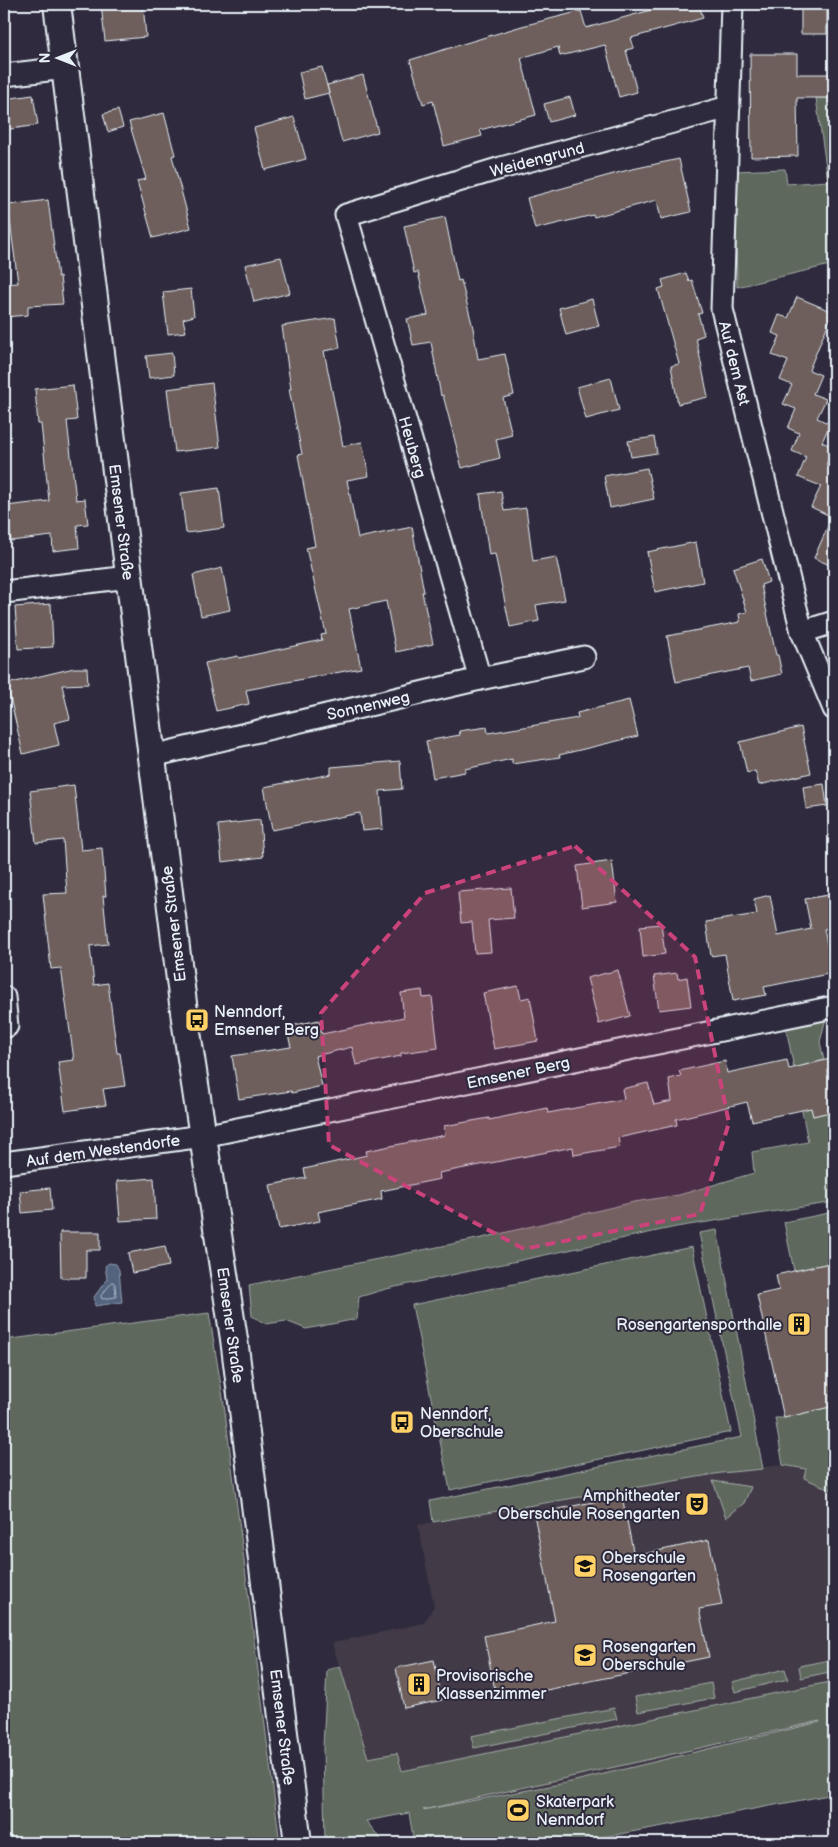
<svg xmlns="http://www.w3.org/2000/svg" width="838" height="1847" viewBox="0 0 838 1847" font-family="'Balsamiq Sans',sans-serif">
<rect width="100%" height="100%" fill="#2f2a3d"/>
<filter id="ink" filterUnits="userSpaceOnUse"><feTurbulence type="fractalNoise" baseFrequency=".02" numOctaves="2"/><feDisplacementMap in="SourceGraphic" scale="10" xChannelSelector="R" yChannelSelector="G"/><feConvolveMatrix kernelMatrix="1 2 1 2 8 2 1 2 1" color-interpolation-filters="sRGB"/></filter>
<g filter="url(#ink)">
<path fill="#423a46" d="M783,1465L834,1474V1794L570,1782L366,1821L368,1758L332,1643L424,1623L434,1606L418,1525L682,1476Z"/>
<g fill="#5e685c" stroke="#a3acaa" fill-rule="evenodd">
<path d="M816,98H834V264L737,287L735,171L785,169L787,184L828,181Z"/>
<path d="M826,1018L820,1042L824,1060L801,1066L813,1116L834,1111V1202L676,1227L386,1289L359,1297L357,1319L306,1329L286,1321L266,1324L252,1316L249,1285L482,1238L634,1202L679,1195L754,1173L752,1152L808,1142L786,1027Z"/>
<path d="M834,1212V1262L794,1271L784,1222Z"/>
<path d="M717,1230L763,1469L721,1473L433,1522L430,1501L742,1437L699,1233Z"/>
<path d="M692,1247L731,1432L450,1490L412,1305Z"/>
<path d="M209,1313L224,1404L280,1843H4V1340Z"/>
<path d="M834,1406V1491L804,1478L806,1469L783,1465L775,1418H784Z"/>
<path d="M713,1481L751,1487L744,1503L726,1518Z"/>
<path d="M834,1659V1671L801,1678L799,1666Z"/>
<path d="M340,1666L368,1758L397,1753L402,1771L834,1681V1794L572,1843H425L424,1842L414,1843L409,1813L366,1821L384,1843H325L323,1747L327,1670ZM820,1722L571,1782L423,1810L820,1721Z"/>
<path d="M785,1669L788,1679L735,1692L732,1682Z"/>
<path d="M711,1683L714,1698L638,1712L635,1697Z"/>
<path d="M614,1708L617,1719L474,1748L471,1736Z"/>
</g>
<path fill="#53647e" stroke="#8f9caf" d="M109,1263L116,1264L119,1270L122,1302L95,1306L94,1297L107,1279L105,1266Z"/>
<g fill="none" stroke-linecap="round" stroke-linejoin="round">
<path stroke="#acb9c7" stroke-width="1" d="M113,1282L115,1284L116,1297L102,1299L101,1296Z"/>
</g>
<g fill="#6e5f5c" stroke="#e8f1f8">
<path d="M101,4H143L146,37L105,41Z"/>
<path d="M650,4H699L703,18L631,38L634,48L626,50L637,92L619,97L605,45L560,56L558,47L521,58L536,115L480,130L482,136L444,146L433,101L423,104L410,60L522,26L581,11L586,28L651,10Z"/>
<rect x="801" y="4" width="26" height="30"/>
<path d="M750,54H797V74H834V98H797L798,156L751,157Z"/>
<path d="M322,67L329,93L305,99L299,72Z"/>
<path d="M363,75L378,132L342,142L327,85Z"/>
<path d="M33,95L38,125L4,130V99Z"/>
<path d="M570,97L575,115L549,122L544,104Z"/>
<path d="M118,110L123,127L108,132L103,114Z"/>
<path d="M164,113L175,155L172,156L191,228L153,238L137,181L146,179L129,122Z"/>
<path d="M294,117L306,159L265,170L254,128Z"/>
<path d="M679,159L691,212L661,219L657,200L594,217L593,215L535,229L527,198L628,170Z"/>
<path d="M48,200L58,277L60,276L63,304L28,306V315L4,317V284L18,283L8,205Z"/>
<path d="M445,217L458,281L461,280L473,328L478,359L505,354L514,395L503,398L512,435L496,439L500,458L462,468L443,395L441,396L431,342L413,345L407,319L428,315L418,272L414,273L404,226Z"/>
<path d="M281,257L290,293L254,302L245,265Z"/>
<path d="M686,273L689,281L692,280L702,313L698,314L704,335L696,338L708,397L678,404L671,366L679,364L658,289L664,287L662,280Z"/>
<path d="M191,289L194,316L183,319L186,332L168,334L163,292Z"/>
<path d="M797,297L833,312L809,370L821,375L813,394L826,399L817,418L830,424L822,442L833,447L826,465L830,467L834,457V567L814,558L832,517L811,507L821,486L798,477L806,457L792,451L799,433L788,428L796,409L783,404L792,385L780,380L788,361L772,355L780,336L772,333L779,315L788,318Z"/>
<path d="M592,299L599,326L566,335L559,308Z"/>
<path d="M335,318L340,348L324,351L343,446L362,442L369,476L347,480L358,538L412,527L424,592H422L433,644L396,652L386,601L349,609L361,668L246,690L249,704L216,711L205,663L238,656L239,658L322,640L321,635L326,634L306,548L315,546L298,455L302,454L289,389H291L282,326Z"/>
<path d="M172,353L174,375L149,378L146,356Z"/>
<path d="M611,378L619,410L586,419L577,387Z"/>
<path d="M212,383L220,447L175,452L167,389Z"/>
<path d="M73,385L77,420L67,421L76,500L85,499L88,524L77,525L79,548L53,551L52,536L11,541L6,506L49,501L41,424H38L35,389Z"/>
<path d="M654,437L657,453L631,457L628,441Z"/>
<path d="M647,468L654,499L610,508L604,476Z"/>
<path d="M219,488L224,528L186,533L181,493Z"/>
<path d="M501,491L504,511L526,508L533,561L556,557L565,600L536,605L539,621L510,627L495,554L489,555L480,494Z"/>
<path d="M696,542L703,582L655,592L647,552Z"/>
<path d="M762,559L769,582L761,585L776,655H778L782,674L751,681L748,668L676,682L667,636L740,622L739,614L747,612L733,568Z"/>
<path d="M222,568L230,610L201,616L193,575Z"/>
<path d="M51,604L53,647L18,649L15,607Z"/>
<path d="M74,668H87L88,684L62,685L70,719L54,723L59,745L23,754L7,684Z"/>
<path d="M629,700L638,736L559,755L560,757L512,764V759L465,769V772L433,778L426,741L460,735L459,731L487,727L488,733L578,718L577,713Z"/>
<path d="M801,727L811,773L759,785L755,771L747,773L740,742Z"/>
<path d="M400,761L402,789L380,791L383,829L362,831L360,813L272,830L264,787L331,774V767Z"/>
<path d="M824,784L827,806L806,809L803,787Z"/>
<path d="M74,785L81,850L102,848L106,896H103L108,944L90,946L94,985L108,983L117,1053H120L125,1086L103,1089L106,1105L65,1111L58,1062L74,1060L61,968L51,969L43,894L67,893L63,840L36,843L30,791Z"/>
<path d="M260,820L263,857L222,862L218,825Z"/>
<path d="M612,861L617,902L582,907L577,866Z"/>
<path d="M511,888L514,918L488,920L491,952L475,953L472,922L461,923L458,892Z"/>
<path d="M834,894V927L824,929L833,973L764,987L766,995L733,1001L725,954L711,956L706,922L757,914L754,899L770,895L778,936L811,929L805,899Z"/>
<path d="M661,924L665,954L643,957L640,926Z"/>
<path d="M618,970L630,1016L599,1024L587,978Z"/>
<path d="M677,973L678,979L687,977L691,1006L659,1010L654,976Z"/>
<path d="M518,986L521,999L530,997L538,1041L494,1049L483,993Z"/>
<path d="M422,990L423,998L432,997L438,1048L401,1053V1056L356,1065L352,1047L315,1056L322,1086L292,1093L291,1091L239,1099L232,1056L291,1047L286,1027L319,1020L322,1034L404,1017L401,993Z"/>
<path d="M834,1058V1111L813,1116L811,1108L752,1121L747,1102L676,1119L677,1125L618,1138L620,1147L574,1155L573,1147L439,1173L440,1179L381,1191L382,1199L318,1212L320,1221L279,1229L270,1185L306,1178L304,1169L367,1155L366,1151L445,1135L444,1126L489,1118V1120L547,1108L548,1113L624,1099L622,1089L648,1083L654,1105L672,1101L669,1079L681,1076L679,1071L725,1061L727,1073L787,1060L789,1069Z"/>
<path d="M154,1178L156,1219L120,1221L117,1181Z"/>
<path d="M50,1188L52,1210L22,1213L20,1191Z"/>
<path d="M60,1232H100V1250H86V1278H61Z"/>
<path d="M165,1246L169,1266L132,1273L128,1253Z"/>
<path d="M834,1262V1406L784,1418L757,1295L779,1290L776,1275Z"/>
<path d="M622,1496L634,1556L709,1540L722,1605L699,1609L709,1657L497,1700L484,1636L555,1621L534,1514Z"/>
<path d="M434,1660L442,1700L404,1708L396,1668Z"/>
</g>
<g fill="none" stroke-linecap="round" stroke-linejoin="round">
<g stroke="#e8f1f8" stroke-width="25">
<g id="minor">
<path d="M732,4L722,309L802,632L834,709"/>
<path d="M4,75L66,68"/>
<path d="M4,592L129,577"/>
<path d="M802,632L834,622"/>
<path d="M480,679L346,215L501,168L729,107"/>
<path d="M152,756L480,679L584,657"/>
<path d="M4,997L7,1026"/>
<path d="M4,1163L203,1136L834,1007"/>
</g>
</g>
<g stroke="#e8f1f8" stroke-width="30">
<path id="tertiary" d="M57,4L185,1019L234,1339L298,1843"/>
</g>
<use href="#minor" stroke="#2f2a3d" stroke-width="21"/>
<use href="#tertiary" stroke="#2f2a3d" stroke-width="26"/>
</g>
</g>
<path fill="#ca437a" fill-opacity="0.2" stroke="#ca437a" stroke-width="4" stroke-dasharray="10 6" stroke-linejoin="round" d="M575,846L695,957L729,1123L700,1214L524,1249L329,1145L321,1013L425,893Z"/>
<defs>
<g id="bus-square" transform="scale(1.25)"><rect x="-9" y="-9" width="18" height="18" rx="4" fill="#ffd166" stroke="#2f2a3d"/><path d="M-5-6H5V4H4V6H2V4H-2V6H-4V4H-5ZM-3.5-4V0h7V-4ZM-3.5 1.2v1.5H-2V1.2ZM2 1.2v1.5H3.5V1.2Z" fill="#111"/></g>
<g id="building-square" transform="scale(1.25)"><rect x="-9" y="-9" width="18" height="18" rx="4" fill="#ffd166" stroke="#2f2a3d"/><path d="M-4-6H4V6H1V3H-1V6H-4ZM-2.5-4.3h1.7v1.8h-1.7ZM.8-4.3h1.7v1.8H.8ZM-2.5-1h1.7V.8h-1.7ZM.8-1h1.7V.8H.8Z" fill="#111"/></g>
<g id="theatre-square" transform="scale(1.25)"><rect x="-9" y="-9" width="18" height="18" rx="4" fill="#ffd166" stroke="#2f2a3d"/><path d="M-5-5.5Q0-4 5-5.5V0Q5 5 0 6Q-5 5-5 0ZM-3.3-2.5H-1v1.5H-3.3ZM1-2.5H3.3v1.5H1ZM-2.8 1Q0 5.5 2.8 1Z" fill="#111"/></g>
<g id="school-square" transform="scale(1.25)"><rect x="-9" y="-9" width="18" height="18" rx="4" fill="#ffd166" stroke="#2f2a3d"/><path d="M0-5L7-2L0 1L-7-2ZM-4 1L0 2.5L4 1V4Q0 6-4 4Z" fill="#111"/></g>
<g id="stadium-square" transform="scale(1.25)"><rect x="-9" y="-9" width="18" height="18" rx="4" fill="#ffd166" stroke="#2f2a3d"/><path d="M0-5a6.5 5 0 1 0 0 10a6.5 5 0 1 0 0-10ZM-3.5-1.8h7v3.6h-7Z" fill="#111"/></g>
</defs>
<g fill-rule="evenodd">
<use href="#bus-square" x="197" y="1020"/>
<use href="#building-square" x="799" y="1324"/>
<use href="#bus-square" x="402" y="1422"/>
<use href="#theatre-square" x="697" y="1504"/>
<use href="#school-square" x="585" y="1566"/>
<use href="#school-square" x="585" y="1655"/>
<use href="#building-square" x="419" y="1684"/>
<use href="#stadium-square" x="518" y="1810"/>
</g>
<g text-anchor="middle" stroke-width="4" stroke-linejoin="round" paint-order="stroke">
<g font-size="16" fill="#e8f1f8" stroke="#2f2a3d">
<text transform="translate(537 159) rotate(-15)" y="6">Weidengrund</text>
<text transform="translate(735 363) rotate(76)" y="6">Auf dem Ast</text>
<text transform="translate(413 447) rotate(74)" y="6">Heuberg</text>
<text transform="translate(122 522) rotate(83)" y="6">Emsener Straße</text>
<text transform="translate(368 705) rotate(-13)" y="6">Sonnenweg</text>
<text transform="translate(173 924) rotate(-97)" y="6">Emsener Straße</text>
<text transform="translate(518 1072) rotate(-12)" y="6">Emsener Berg</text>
<text transform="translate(103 1150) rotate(-8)" y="6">Auf dem Westendorfe</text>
<text transform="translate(231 1325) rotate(82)" y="6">Emsener Straße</text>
<text transform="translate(283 1727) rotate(83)" y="6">Emsener Straße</text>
</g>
<g font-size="16" fill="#e8f1f8" stroke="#2f2a3d" text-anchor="start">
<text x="214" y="1017">Nenndorf,<tspan x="214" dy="18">Emsener Berg</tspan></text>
<text x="782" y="1330" text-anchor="end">Rosengartensporthalle</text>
<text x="420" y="1419">Nenndorf,<tspan x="420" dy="18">Oberschule</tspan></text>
<text x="680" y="1501" text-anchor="end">Amphitheater<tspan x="680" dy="18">Oberschule Rosengarten</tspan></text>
<text x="602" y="1563">Oberschule<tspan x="602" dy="18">Rosengarten</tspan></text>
<text x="602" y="1652">Rosengarten<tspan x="602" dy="18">Oberschule</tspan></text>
<text x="436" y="1681">Provisorische<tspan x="436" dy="18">Klassenzimmer</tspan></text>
<text x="536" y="1807">Skaterpark<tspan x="536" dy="18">Nenndorf</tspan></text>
</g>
</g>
<rect width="838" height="1847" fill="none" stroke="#2f2a3d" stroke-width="20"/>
<rect x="10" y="10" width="818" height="1827" fill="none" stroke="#e8f1f8" stroke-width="2" filter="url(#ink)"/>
<g transform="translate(58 58) rotate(270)" stroke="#2f2a3d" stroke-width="4" paint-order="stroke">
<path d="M0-4L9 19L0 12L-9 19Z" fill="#e8f1f8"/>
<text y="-8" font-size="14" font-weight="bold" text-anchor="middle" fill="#e8f1f8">N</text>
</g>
</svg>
